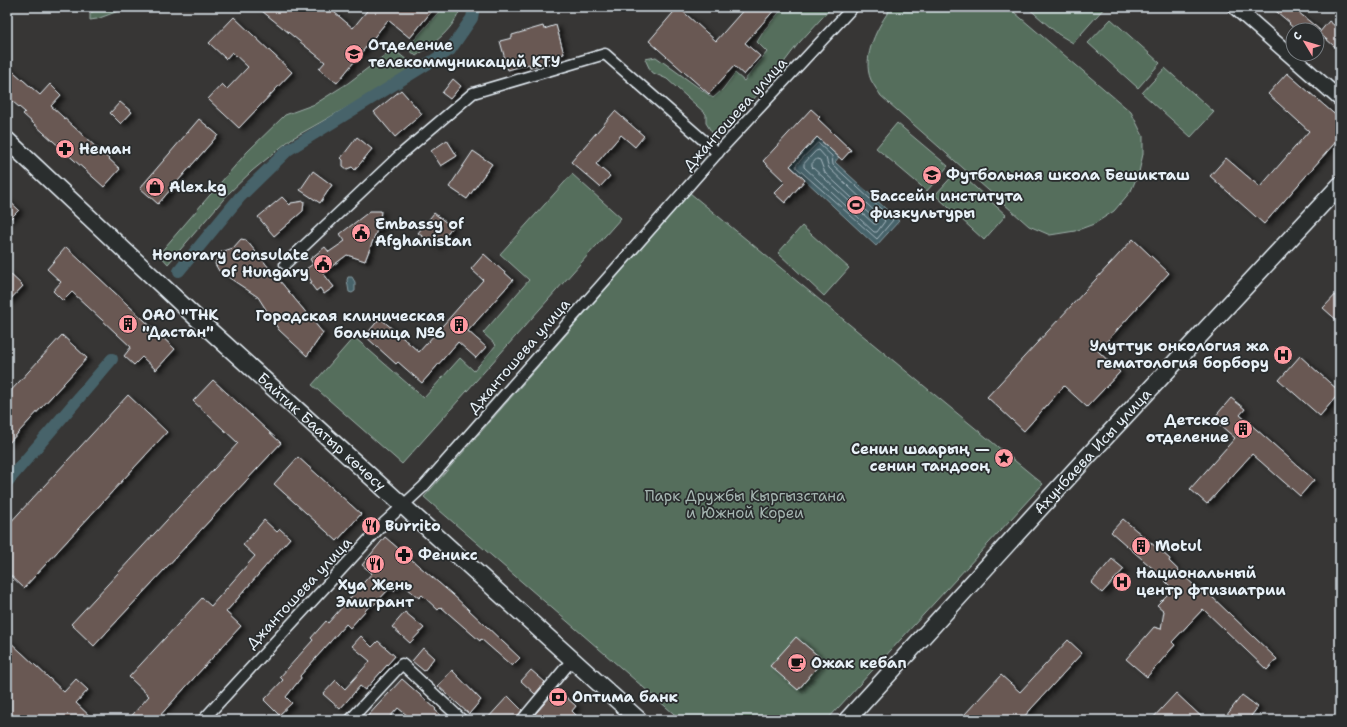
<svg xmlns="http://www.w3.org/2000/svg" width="1347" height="727" viewBox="0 0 1347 727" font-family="'Shantell Sans',sans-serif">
<defs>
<filter id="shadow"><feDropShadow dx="4.5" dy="2.5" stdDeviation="2" flood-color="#0009"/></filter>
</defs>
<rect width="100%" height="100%" fill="#373635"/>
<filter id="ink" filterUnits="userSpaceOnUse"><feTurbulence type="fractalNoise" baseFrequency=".025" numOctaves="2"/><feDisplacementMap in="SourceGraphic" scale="8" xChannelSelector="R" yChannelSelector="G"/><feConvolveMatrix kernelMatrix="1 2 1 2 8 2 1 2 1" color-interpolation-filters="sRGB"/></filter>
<g filter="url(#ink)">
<g fill="#556e5c" stroke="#9eb0aa">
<path d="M98,7H129L97,19L90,20V14Z"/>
<path d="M443,7H461C454,29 435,43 416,56L407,48Z"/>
<path d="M784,7H832L798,44L769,82L723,133L714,136L706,123V114L667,79L651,72L645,59L656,57L713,98L722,90L735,73L744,81L767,52L757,42L765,29Z"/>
<path d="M892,7H1008L1131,112L1143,136V154L1139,172L1131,191L1114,211L1094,224L1075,231L1050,235L1029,226L881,96C878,91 874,86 871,80C861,57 878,25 892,7Z"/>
<path d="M1027,7H1105L1073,43L1058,34Z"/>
<path d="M1111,19L1160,63L1138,88L1088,43Z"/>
<path d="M393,49L417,68L291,139L252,171L229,193L168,264L159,254L247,152L285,115L315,104L348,83Z"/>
<path d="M1165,68L1214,112L1191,137L1142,93Z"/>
<path d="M897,123L948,166L927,191L876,148Z"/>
<path d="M957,171L1006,215L984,240L935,195Z"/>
<path d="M572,174L621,218L402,464L312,385L354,337L424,398L460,358L474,371L496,345L483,333L529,280L500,254Z"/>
<path d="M690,193L1043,484L827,720H681L424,497Z"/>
<path d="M802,226L849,268L824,296L778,253Z"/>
</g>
<g fill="#47636b" stroke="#879ca3">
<path d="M817,137L839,157L835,162L899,221L876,246L790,166Z"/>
<path d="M348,277H352L355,282V291L352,293L349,292L347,280Z"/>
</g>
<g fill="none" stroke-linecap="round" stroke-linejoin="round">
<g stroke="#a8b8c0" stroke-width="1">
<path d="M818,143L832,156L833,165L893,220L877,239L796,167L797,164Z"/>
<path d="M816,151L819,150L826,158L829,168L885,221L877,232H874L804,167V164Z"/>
<path d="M817,159L820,160L825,173L877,221V224H874L812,167V164Z"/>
</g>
<g stroke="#47636b" stroke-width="12">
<path d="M179,271L240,197L288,150L450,50L472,18L474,7"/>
<path d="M7,482L112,359"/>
</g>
</g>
<g fill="#695852" stroke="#e8f1f8" filter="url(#shadow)">
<path d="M257,7H328L353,28L370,7H435L410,38L388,20L337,83L319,69L325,62Z"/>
<path d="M678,7L716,41L746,7H777L745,43L760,56L744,75L734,66L709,94L649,41Z"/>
<path d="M1271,7H1292L1320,30H1296L1289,24L1290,23Z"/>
<path d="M234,17L292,72L239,128L208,99L222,84L227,89L248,67L232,52L226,59L209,43Z"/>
<path d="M1329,21L1340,30V51L1319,33Z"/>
<path d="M556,25L564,54L543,60L544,64L530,67L529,64L508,70L500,41L512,38V35L543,26L544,29Z"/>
<path d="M7,66L40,95L50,84L61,95L51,106L120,169L104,187L23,114L25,112L7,97Z"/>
<path d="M1287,73L1340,119V137L1264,224L1210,176L1226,158L1260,187L1309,131L1268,94Z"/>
<path d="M453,79L461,86L450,99L442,93Z"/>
<path d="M401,90L422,114L395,137L374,112Z"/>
<path d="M120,102L132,112L121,124L110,113Z"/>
<path d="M811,109L820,117L818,119L851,150L842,160L817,137L790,166L805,180L785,203L774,193L785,182L763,161Z"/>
<path d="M615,111L644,136L635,147L621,135L596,164L610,176L600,187L571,162Z"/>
<path d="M199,119L218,135L158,204L140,188Z"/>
<path d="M357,137L372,149L355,170L352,167L347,169L343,166V160L341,158Z"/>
<path d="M447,140L457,156L441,166L431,151Z"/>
<path d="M473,151L492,164L467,199L449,187Z"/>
<path d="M313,171L332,185L320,203L300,190Z"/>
<path d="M282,197L290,205L291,203L304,201L303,211L274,236L258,217Z"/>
<path d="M7,199L19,210L7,222Z"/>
<path d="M370,211H381L380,219L384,226L377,230L365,261L347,255L323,273L334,287L324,294L320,288L316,291L310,283L312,282L305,272L308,270L306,269L313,264L310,259L325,247L329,252L345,241L340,234Z"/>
<path d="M434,213L452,227L437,247L418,233Z"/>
<path d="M241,239L246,240L323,333L307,356L279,330L258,297L219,271L215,264L217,258L221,252L233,248Z"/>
<path d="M1133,239L1169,273L1098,351L1120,372L1087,407L1064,386L1024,431L987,397Z"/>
<path d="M66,247L175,349L156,370L142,357L134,365L124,356L131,347L72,292L63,301L53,291L61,282L47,269Z"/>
<path d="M484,254L513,280L468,331L486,347L476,358L458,342L422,383L398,362L396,364L365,336L380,318L419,352L483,280L471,269Z"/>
<path d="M7,271L23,286L7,303Z"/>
<path d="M1340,290V323L1323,308Z"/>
<path d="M62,335L87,358L7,445V395Z"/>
<path d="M1300,356L1340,392L1320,416L1279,380Z"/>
<path d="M213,380L281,443L94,646L71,624L238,443L193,401Z"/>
<path d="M128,395L167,432L24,588L7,572V526Z"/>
<path d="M1231,398L1245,409L1240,415L1314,480L1300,496L1252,454L1207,504L1190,489L1235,438L1213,419Z"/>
<path d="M298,457L361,514L337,541L274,484Z"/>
<path d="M1123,519L1170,559L1169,561L1206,597L1209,594L1277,659L1267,670L1203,609L1172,642L1175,645L1147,677L1126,659L1154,627L1161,629L1164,611L1157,605L1173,589L1165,581L1166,580L1111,532Z"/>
<path d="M264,520L277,532L280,529L290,538L226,612L241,626L156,720H128L149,696L129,677L202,598L211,606L255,556L243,545Z"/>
<path d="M385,537L452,594L520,658L512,666L481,639L480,641L441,607L438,610L422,595L419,598L401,583L394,591L390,588L374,605L372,603L350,628L346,624L300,676L301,678L286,697L292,703L279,715L264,700L283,680L280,677L313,640L311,638L326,621L328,623L372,573L362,565Z"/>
<path d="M1112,559L1124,569L1102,593L1091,583Z"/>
<path d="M405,612L424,628L410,643L392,627Z"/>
<path d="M361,636L372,647L378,641L395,656L365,690L360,686L340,709L323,694L336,680L345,689L370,661L352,646Z"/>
<path d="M796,637L823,660L798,690L770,666Z"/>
<path d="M7,639L64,692L76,679L88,690L76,703L94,720H7Z"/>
<path d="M1068,640L1082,653L1021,720H969L964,715L1001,675L1020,692Z"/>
<path d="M423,648L434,658L424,671L412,661Z"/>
<path d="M452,670L481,700L469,714L438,686Z"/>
<path d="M531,670L545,682L535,694L521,681Z"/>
<path d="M402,679L436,709L435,710L446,720H413L398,708L387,720H364Z"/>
<path d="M557,689L576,706L572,711L581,720H530Z"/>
<path d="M1176,693L1205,720H1151Z"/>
<path d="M1242,695L1258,707L1248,720H1223Z"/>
<path d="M508,696L522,710L516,720H486Z"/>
</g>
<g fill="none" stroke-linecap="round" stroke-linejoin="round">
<g stroke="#e8f1f8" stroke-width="13">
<g id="minor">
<path d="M285,264L399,156L473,93L605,54L718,153"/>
<path d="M203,720L384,523L423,487L722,148L853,7"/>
<path d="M350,720L402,664L462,720"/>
<path d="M522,720L572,660"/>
</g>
</g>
<g stroke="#e8f1f8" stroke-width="17">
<path id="secondary" d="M1235,7L1340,99"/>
</g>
<g stroke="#e8f1f8" stroke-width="19">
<g id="primary">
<path id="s1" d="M7,140L205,326L639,720"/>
<path id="s2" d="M847,720L1075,470L1340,185"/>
</g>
</g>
<use href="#minor" stroke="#2a2d2e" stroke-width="10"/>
<use href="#secondary" stroke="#2a2d2e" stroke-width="14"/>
<use href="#primary" stroke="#2a2d2e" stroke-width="16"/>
</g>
</g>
<defs>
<g id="university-disc" transform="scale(1)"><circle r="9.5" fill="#ff9aa2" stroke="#2a2d2e"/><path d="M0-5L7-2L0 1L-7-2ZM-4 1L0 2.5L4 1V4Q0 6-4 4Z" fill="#111"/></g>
<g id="pharmacy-disc" transform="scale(1)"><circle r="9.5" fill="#ff9aa2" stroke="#2a2d2e"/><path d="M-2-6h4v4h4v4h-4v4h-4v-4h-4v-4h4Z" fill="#111"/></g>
<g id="school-disc" transform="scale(1)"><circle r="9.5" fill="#ff9aa2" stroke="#2a2d2e"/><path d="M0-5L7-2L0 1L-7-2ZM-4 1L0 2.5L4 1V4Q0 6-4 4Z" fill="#111"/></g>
<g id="shop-disc" transform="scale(1)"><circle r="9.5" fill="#ff9aa2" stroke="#2a2d2e"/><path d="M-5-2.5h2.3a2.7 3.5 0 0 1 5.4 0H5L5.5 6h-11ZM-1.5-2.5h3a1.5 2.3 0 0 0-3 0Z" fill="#111"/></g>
<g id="stadium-disc" transform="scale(1)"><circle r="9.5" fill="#ff9aa2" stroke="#2a2d2e"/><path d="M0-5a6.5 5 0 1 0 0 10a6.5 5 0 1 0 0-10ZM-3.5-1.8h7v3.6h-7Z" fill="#111"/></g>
<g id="civic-disc" transform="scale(1)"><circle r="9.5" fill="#ff9aa2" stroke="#2a2d2e"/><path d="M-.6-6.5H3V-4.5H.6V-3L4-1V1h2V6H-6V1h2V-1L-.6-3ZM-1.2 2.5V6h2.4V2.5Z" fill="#111"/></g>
<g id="building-disc" transform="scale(1)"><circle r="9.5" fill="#ff9aa2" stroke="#2a2d2e"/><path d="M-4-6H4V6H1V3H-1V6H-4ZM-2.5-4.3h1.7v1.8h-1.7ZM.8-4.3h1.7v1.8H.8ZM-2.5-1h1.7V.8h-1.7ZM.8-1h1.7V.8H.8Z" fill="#111"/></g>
<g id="hospital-disc" transform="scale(1)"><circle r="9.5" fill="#ff9aa2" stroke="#2a2d2e"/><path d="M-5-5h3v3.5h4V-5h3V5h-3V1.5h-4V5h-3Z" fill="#111"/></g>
<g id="sight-disc" transform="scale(1)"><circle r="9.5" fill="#ff9aa2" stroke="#2a2d2e"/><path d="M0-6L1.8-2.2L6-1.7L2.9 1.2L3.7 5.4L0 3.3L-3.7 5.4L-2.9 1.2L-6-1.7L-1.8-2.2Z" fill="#111"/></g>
<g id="restaurant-disc" transform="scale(1)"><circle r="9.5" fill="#ff9aa2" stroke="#2a2d2e"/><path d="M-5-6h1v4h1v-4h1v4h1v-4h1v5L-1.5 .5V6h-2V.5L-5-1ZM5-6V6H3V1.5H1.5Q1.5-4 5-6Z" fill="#111"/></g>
<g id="cafe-disc" transform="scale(1)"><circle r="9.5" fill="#ff9aa2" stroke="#2a2d2e"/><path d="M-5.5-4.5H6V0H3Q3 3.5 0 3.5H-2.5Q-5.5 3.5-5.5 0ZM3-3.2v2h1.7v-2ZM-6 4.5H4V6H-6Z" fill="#111"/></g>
<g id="bank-disc" transform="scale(1)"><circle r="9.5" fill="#ff9aa2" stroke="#2a2d2e"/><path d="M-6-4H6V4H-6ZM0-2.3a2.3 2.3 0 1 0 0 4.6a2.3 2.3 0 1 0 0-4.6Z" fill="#111"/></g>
</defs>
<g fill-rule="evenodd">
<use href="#university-disc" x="354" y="54"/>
<use href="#pharmacy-disc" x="65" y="149"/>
<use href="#school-disc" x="932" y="175"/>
<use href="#shop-disc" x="155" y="187"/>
<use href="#stadium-disc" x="856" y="205"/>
<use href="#civic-disc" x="361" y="233"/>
<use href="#civic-disc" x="323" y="264"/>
<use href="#building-disc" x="128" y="324"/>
<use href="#building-disc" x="459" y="325"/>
<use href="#hospital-disc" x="1283" y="355"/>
<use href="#building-disc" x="1243" y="429"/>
<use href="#sight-disc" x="1004" y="458"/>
<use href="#restaurant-disc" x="371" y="526"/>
<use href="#building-disc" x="1141" y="546"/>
<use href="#pharmacy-disc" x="404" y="555"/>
<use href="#restaurant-disc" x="375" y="564"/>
<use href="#hospital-disc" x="1122" y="582"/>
<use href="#cafe-disc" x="797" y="663"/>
<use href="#bank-disc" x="558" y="697"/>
</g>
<g text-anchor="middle" stroke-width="3.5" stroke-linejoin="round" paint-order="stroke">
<g font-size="15" font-weight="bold" fill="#e8f1f8" stroke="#2a2d2e" text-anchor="start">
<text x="368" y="50">Отделение<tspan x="368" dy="17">телекоммуникаций КТУ</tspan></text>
<text x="79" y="154">Неман</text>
<text x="946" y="180">Футбольная школа Бешикташ</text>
<text x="169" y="192">Alex.kg</text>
<text x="870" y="201">Бассейн института<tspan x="870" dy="17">физкультуры</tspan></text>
<text x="375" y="229">Embassy of<tspan x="375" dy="17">Afghanistan</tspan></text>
<text x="309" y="260" text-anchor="end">Honorary Consulate<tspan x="309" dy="17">of Hungary</tspan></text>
<text x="142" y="320">ОАО "ТНК<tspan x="142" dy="17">"Дастан"</tspan></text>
<text x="445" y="321" text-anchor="end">Городская клиническая<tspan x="445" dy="17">больница №6</tspan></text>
<text x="1269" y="351" text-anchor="end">Улуттук онкология жа<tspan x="1269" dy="17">гематология борбору</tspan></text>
<text x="1229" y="425" text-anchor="end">Детское<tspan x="1229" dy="17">отделение</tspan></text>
<text x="990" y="454" text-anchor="end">Сенин шаарың —<tspan x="990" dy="17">сенин тандооң</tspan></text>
<text x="385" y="531">Burrito</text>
<text x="1155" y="551">Motul</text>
<text x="418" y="560">Феникс</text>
<text x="1136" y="578">Национальный<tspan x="1136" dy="17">центр фтизиатрии</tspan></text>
<text x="375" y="590" text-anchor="middle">Хуа Жень<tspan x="375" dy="17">Эмигрант</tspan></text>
<text x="811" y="668">Ожак кебап</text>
<text x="572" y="702">Оптима банк</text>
</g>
<g font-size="15" fill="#e8f1f8" stroke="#2a2d2e">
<text transform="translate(735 114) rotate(-48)" y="5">Джантошева улица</text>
<text transform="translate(519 356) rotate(-49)" y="5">Джантошева улица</text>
<text dy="5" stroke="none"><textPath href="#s1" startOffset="429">Байтик Баатыр көчөсү</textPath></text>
<text dy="5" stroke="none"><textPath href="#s2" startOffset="364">Ахунбаева Исы улица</textPath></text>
<text transform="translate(299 593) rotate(-47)" y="5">Джантошева улица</text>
</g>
<g font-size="15" fill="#a6b6b2" stroke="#2a2d2e">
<text x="745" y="501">Парк Дружбы Кыргызстана<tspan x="745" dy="17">и Южной Кореи</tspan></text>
</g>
</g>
<rect width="1347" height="727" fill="none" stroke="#2a2d2e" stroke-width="24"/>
<rect x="12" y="12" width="1323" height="703" fill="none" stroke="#e8f1f8" stroke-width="1.5" filter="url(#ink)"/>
<g transform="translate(1305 42) rotate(308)"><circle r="19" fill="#2a2d2e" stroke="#767b7f"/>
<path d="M0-3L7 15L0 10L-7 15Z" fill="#ff9aa2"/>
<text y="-6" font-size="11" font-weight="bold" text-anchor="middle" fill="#e8f1f8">С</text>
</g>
</svg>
